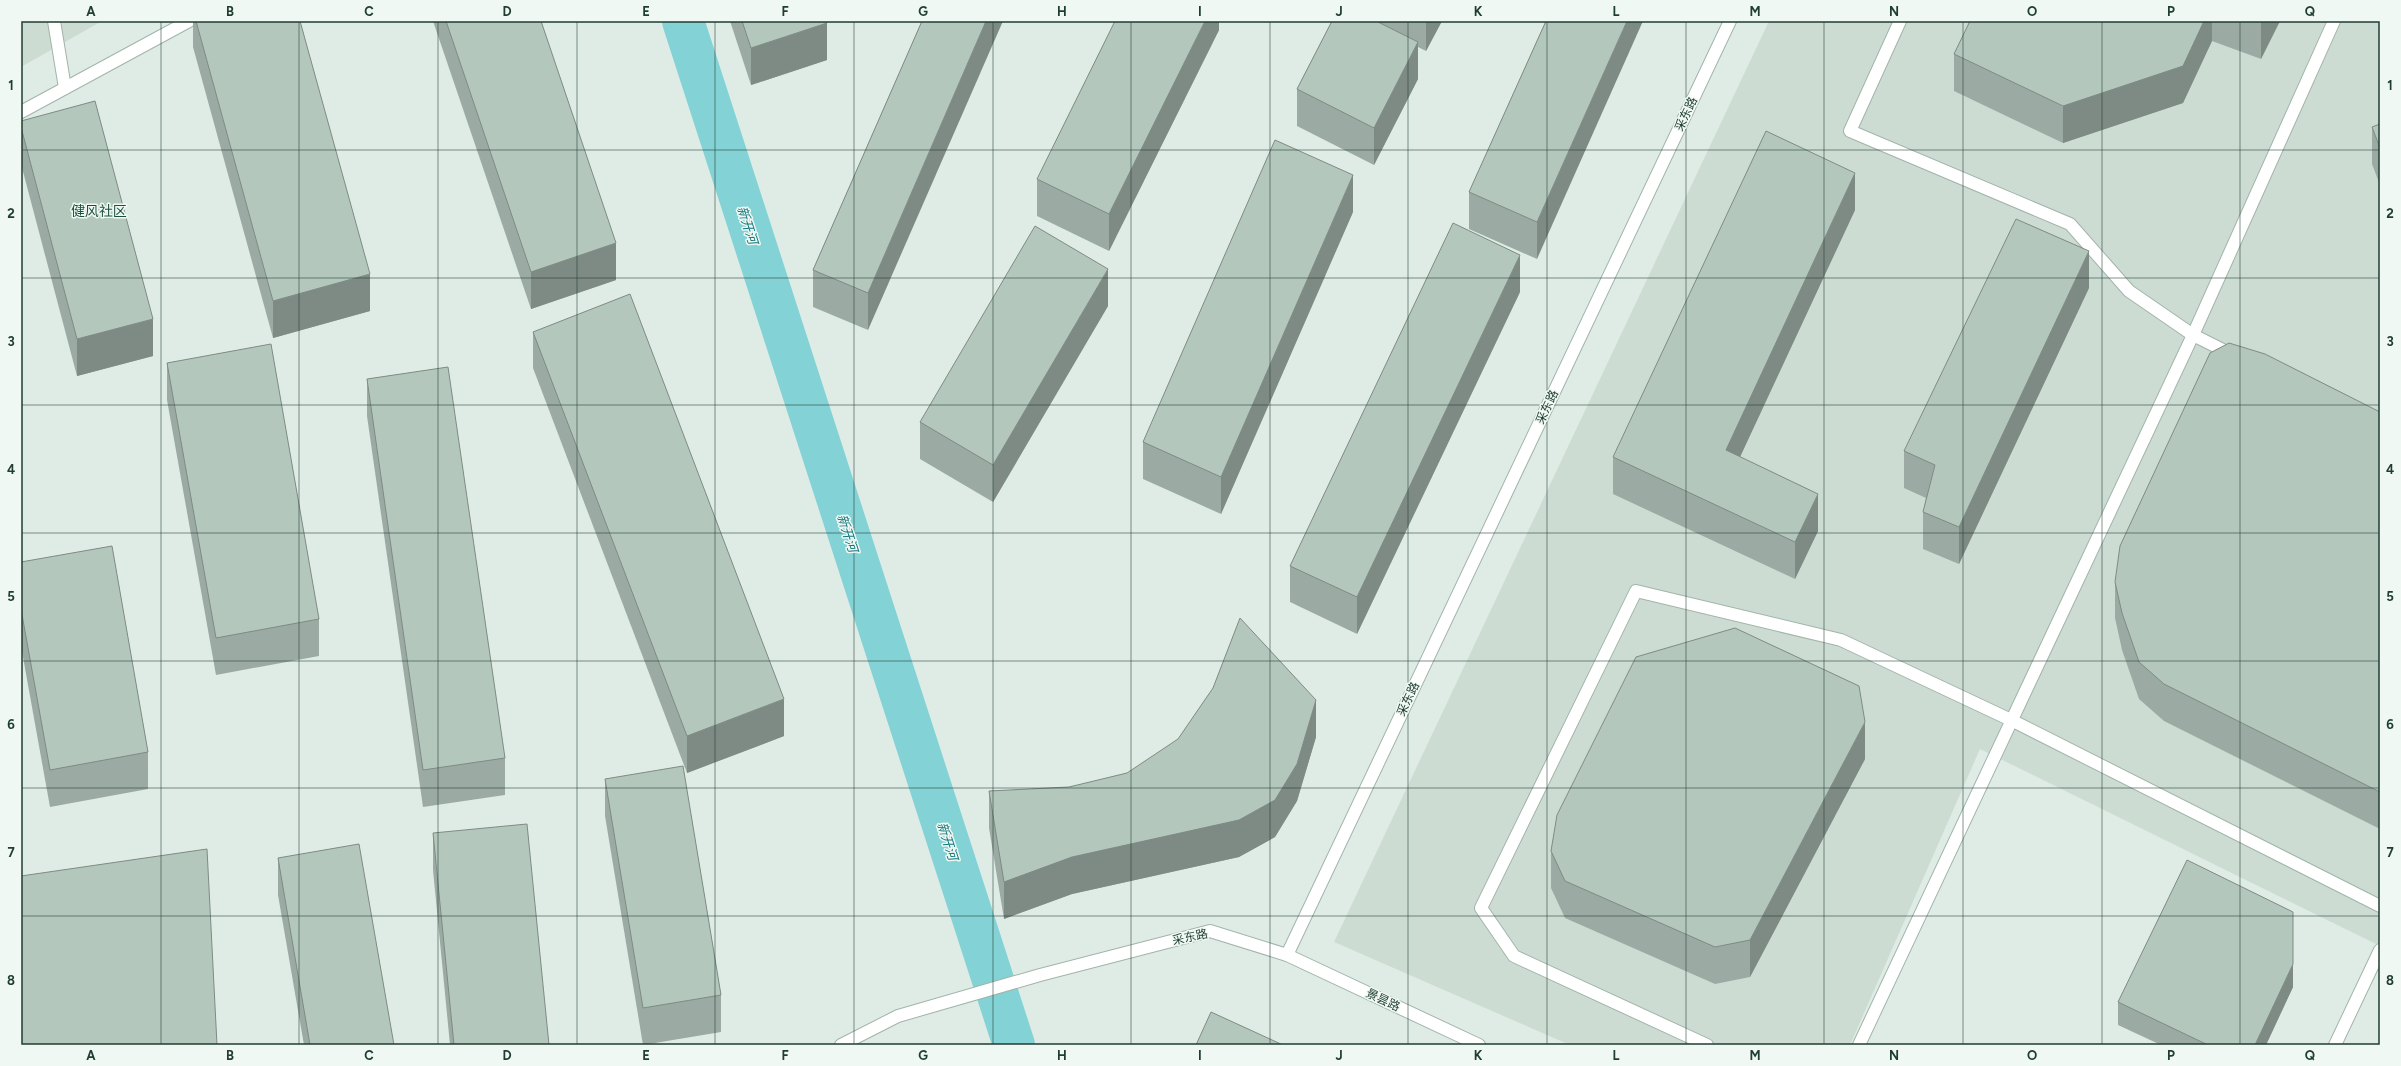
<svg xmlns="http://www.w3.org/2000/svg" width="2401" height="1066" viewBox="0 0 2401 1066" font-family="Figtree,'Noto Sans SC',sans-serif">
<rect width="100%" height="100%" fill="#dfece5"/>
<g fill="#cddcd3">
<path d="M21,21H102L21,67Z"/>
<path d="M1769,21H2380V946L1980,749L1850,1045H1570L1334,942Z"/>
</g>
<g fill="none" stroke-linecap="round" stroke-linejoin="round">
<path stroke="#83d2d5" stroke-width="42" d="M683,21L1014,1045"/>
<g stroke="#a2b4ab" stroke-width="14">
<g id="lane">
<path d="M54,21L65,88"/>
<path d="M1900,21L1850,131L2070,224L2129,291L2193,335L2233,355"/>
<path d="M1707,1045L1514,956L1481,908L1636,591L1841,640L2011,720L2380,906"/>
<path d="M1859,1045L2193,335L2334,21"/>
<path d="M2335,1045L2380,950"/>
</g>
</g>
<g stroke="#a2b4ab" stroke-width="14">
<g id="street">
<path d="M21,112L189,21"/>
<path d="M1287,955L1730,21"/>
<path d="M841,1045L898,1016L1040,975L1210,931L1287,955L1479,1045"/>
</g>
</g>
<use href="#lane" stroke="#fff" stroke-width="12"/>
<use href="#street" stroke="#fff" stroke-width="12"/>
</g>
<g fill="#9baba3">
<path d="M193,21H300L370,311L273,338L193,47Z"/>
<path d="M433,21H541L616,280L531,309Z"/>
<path d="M730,21H826L827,60L751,85Z"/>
<path d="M922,21L868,330L813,307V270Z"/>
<path d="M1219,21V30L1109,251L1037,216V179Z"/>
<path d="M1332,21H1442L1426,51L1418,47V79L1374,165L1297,126V89Z"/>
<path d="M1546,21L1537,259L1469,229V192Z"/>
<path d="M1970,21H2280L2261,59L2212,41L2183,103L2063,143L1954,91V54Z"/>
<path d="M21,121L153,356L77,376L21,164Z"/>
<path d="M2380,124V185L2372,164V127Z"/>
<path d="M1855,210L1740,457L1818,531L1795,579L1613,494V457Z"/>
<path d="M1353,212L1221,514L1143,479V442Z"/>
<path d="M2089,288L1959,564L1923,549V512L1926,498L1904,488V451Z"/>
<path d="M1520,292L1357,634L1290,602V566Z"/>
<path d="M1108,306L993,502L920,459V422Z"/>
<path d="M533,332L784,736L687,773L533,368Z"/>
<path d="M167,363L319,619V656L216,675L167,400Z"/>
<path d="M367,379L505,758V795L423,807L367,416Z"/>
<path d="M2380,412V829L2164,721L2139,699L2122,650L2115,618V582Z"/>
<path d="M21,562L148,752V789L50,807L21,646Z"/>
<path d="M1316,737L1297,801L1275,837L1239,857L1072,894L1004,919L989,828V791L1069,787Z"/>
<path d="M1865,759L1750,977L1715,984L1565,918L1551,888V851Z"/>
<path d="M605,779L721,995V1032L643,1045L605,816Z"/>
<path d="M433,833L549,1045H450L433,870Z"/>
<path d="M278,858L394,1045H304L278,895Z"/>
<path d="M2293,987L2266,1045H2161L2118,1025V1002Z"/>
</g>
<g fill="#7e8b84">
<path d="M986,21H1003L868,330V293Z"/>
<path d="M1205,21H1219V30L1109,251V214Z"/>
<path d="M1426,21H1442L1426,51Z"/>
<path d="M1627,21H1643L1537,259V222Z"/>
<path d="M2204,21H2212V41L2183,103L2063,143V106Z"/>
<path d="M2262,21H2280L2261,59V22Z"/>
<path d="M827,23V60L751,85V48Z"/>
<path d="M1418,42V79L1374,165V128Z"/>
<path d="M1855,173V210L1726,487V450Z"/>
<path d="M1353,175V212L1221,514V477Z"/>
<path d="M616,243V280L531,309V272Z"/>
<path d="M2089,251V288L1959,564V527Z"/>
<path d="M1520,255V292L1357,634V597Z"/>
<path d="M1108,269V306L993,502V465Z"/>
<path d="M370,274V311L273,338V301Z"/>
<path d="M153,319V356L77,376V339Z"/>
<path d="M1818,494V531L1795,579V542Z"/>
<path d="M784,699V736L687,773V736Z"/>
<path d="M1316,700V737L1297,801L1275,837L1239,857L1072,894L1004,919V882Z"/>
<path d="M1865,722V759L1750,977V940Z"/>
<path d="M2293,964V987L2266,1045H2255Z"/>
</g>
<g fill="#b4c7bd" stroke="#7e8b84">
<path d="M196,21H300L370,274L273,301Z"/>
<path d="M446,21H541L616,243L531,272Z"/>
<path d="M742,21H826L827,23L751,48Z"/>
<path d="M922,21H986L868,293L813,270Z"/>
<path d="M1115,21H1205L1109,214L1037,179Z"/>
<path d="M1332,21H1376L1418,42L1374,128L1297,89Z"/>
<path d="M1546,21H1627L1537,222L1469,192Z"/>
<path d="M1970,21H2204L2183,66L2063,106L1954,54Z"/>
<path d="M95,101L153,319L77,339L21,127V121Z"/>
<path d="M2380,124V148L2372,127Z"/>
<path d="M1766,131L1855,173L1726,450L1818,494L1795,542L1613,457Z"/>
<path d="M1275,140L1353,175L1221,477L1143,442Z"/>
<path d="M2016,219L2089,251L1959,527L1923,512L1935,465L1904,451Z"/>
<path d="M1453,223L1520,255L1357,597L1290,566Z"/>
<path d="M1035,226L1108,269L993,465L920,422Z"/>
<path d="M630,294L784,699L687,736L533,332Z"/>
<path d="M2229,343L2265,354L2380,412V792L2164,684L2139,662L2122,613L2115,582L2120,546L2210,353Z"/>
<path d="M271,344L319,619L216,638L167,363Z"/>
<path d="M448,367L505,758L423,770L367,379Z"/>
<path d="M112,546L148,752L50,770L21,609V562Z"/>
<path d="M1240,618L1316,700L1297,764L1275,800L1239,820L1072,857L1004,882L989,791L1069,787L1127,773L1178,739L1213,688Z"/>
<path d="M1735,628L1859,686L1865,722L1750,940L1715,947L1565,881L1551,851L1557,815L1636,657Z"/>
<path d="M683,766L721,995L643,1008L605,779Z"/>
<path d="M527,824L549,1045H454L433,833Z"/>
<path d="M359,844L394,1045H310L278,858Z"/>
<path d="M207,849L217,1045H21V876Z"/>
<path d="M2187,860L2293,912V964L2255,1045H2208L2118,1002Z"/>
<path d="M1211,1012L1283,1045H1196Z"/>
</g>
<path fill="none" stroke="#1f3d31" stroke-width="1" stroke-opacity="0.55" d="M161,21V1045M299,21V1045M438,21V1045M577,21V1045M715,21V1045M854,21V1045M993,21V1045M1131,21V1045M1270,21V1045M1408,21V1045M1547,21V1045M1686,21V1045M1824,21V1045M1963,21V1045M2102,21V1045M2240,21V1045M21,150H2380M21,278H2380M21,405H2380M21,533H2380M21,661H2380M21,788H2380M21,916H2380"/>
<g text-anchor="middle" stroke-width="3" stroke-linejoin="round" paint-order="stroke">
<g font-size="12" fill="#1f3d31" stroke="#f0f8f3">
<text transform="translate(1686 114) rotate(-65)" y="4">采东路</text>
<text transform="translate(1547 407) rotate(-65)" y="4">采东路</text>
<text transform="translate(1408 699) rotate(-65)" y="4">采东路</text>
<text transform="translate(1190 937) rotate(-12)" y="4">采东路</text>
<text transform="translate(1383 1000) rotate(25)" y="4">景昙路</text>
</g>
<g font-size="13" font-style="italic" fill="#15777d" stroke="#f0f8f3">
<text transform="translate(748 225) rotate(72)" y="5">新开河</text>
<text transform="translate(848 533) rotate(72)" y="5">新开河</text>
<text transform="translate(948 841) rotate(72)" y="5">新开河</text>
</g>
<g font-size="14" fill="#1a503d" stroke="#f0f8f3">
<text x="99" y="216">健风社区</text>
</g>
</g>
<rect width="2401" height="1066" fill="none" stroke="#f0f8f3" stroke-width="44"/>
<rect x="22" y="22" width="2357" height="1022" fill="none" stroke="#1f3d31" stroke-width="1.5"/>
<g font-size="13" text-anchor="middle" font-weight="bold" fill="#1f3d31">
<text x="91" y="16">A</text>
<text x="230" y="16">B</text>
<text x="369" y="16">C</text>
<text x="507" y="16">D</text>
<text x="646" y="16">E</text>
<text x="785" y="16">F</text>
<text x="923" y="16">G</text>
<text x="1062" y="16">H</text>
<text x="1200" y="16">I</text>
<text x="1339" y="16">J</text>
<text x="1478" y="16">K</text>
<text x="1616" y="16">L</text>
<text x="1755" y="16">M</text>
<text x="1894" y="16">N</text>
<text x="2032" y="16">O</text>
<text x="2171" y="16">P</text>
<text x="2310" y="16">Q</text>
<text x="11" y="90">1</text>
<text x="2390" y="90">1</text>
<text x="11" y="218">2</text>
<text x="2390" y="218">2</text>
<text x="11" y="346">3</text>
<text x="2390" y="346">3</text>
<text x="11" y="474">4</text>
<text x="2390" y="474">4</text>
<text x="11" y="601">5</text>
<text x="2390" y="601">5</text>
<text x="11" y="729">6</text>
<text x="2390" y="729">6</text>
<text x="11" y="857">7</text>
<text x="2390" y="857">7</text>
<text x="11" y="985">8</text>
<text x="2390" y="985">8</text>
<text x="91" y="1060">A</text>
<text x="230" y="1060">B</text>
<text x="369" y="1060">C</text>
<text x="507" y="1060">D</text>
<text x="646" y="1060">E</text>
<text x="785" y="1060">F</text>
<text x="923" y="1060">G</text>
<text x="1062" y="1060">H</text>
<text x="1200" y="1060">I</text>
<text x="1339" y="1060">J</text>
<text x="1478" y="1060">K</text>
<text x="1616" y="1060">L</text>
<text x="1755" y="1060">M</text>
<text x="1894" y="1060">N</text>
<text x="2032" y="1060">O</text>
<text x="2171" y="1060">P</text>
<text x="2310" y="1060">Q</text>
</g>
</svg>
